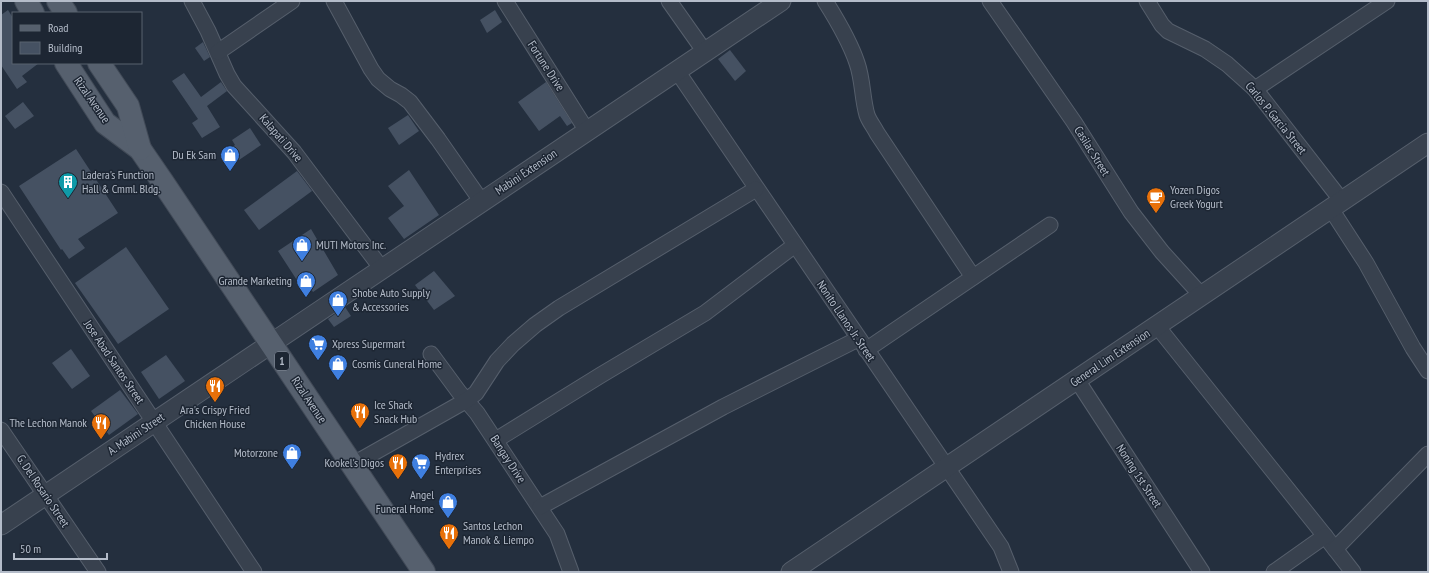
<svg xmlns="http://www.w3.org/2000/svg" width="1429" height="573" viewBox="0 0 1429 573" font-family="'PT Sans Narrow',sans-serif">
<rect width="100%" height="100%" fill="#242f3e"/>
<g fill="#455162">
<path d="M8,10L13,18V63H39L22,76L27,82L17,89L1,65V15Z"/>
<path d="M495,10L502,22L487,33L480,20Z"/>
<path d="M203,42L210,57L204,61L195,48Z"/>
<path d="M730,50L746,71L735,81L718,59Z"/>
<path d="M184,73L201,97L221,82L227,91L207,106L220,127L202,138L192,123L198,119L172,81Z"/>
<path d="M546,82L572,123L567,126L560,116L539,131L518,102Z"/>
<path d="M23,102L34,116L15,129L5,116Z"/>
<path d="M408,115L419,131L399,145L388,128Z"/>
<path d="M250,128L261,145L239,160L231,148L235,145L232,140Z"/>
<path d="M76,149L118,213L78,239L85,248L69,259L62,249L61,250L19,186Z"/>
<path d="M409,170L439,215L404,239L388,218L404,206L388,186Z"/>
<path d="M297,171L312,191L259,230L244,210Z"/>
<path d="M311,229L338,275L313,292L307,284L302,288L278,251Z"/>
<path d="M126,247L169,309L118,344L75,283Z"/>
<path d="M434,271L455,296L434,310L415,285Z"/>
<path d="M345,307L351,316L334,327L328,319Z"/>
<path d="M71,349L90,376L72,389L52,363Z"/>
<path d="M166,355L185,381L159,399L141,372Z"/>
<path d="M120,390L138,414L109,435L91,411Z"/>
</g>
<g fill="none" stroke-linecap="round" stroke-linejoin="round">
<g stroke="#565f6c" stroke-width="17">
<g id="minor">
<path d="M192,1L208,31L227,74L234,86L294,152L382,269"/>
<path d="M334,1L371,69L378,79L390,89L401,95L410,102L438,139L482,202"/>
<path d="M505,1L587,131"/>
<path d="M669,1L705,52"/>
<path d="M825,1C837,20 850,42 857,63C863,80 862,98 867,115C869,121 874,127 877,133L973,277"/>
<path d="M990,1L1074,122L1131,212L1162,252L1202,296"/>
<path d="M1147,1L1162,25L1168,31L1205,49L1227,64L1255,89L1342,201"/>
<path d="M218,52L292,1"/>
<path d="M677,71L1001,547L1011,572"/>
<path d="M1255,89L1387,1"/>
<path d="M1,192L254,572"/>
<path d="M1331,209L1366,263L1413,348L1428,371"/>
<path d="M1157,326L1325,536L1353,572"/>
<path d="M866,350L1050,225"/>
<path d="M431,354L459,392L477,413L557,534L571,572"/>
<path d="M1077,380L1202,572"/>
<path d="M1,430L98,572"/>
<path d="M496,440L601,375L705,313L795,245"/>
<path d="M352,465L467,400L476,393L497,361L513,344L535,325L559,308L756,189"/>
<path d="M540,507L723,407L858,339"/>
<path d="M1335,549L1428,454"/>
<path d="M1274,572L1325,536"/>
</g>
</g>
<g stroke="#565f6c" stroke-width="21">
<g id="tertiary">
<path d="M1,525L781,1"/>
<path d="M791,572L1428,143"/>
</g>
</g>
<g stroke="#414a57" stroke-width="24">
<g id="primary">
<path d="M26,1L33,13"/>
<path d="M58,1L66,13"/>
<path d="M66,63L105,123L140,149L162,181L424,572"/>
<path d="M99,63L128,106L140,149"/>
</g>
</g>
<use href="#minor" stroke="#38414e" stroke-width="15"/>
<use href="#tertiary" stroke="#38414e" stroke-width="19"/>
<use href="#primary" stroke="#56606e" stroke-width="22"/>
</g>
<defs>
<g id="shop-pin" transform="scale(1)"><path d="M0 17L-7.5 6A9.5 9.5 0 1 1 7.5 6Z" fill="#3f7fe0" stroke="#1d2633"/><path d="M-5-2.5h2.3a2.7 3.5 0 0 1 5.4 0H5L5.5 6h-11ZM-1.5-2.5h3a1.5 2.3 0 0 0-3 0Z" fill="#fff"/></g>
<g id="building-pin" transform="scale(1)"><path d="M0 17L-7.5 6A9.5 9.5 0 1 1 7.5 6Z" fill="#0f9aa8" stroke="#1d2633"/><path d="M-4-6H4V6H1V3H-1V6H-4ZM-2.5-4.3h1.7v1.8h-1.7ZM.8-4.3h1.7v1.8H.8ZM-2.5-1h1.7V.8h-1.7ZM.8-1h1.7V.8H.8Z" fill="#fff"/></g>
<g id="cafe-pin" transform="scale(1)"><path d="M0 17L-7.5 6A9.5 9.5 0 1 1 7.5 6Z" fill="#e8710a" stroke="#1d2633"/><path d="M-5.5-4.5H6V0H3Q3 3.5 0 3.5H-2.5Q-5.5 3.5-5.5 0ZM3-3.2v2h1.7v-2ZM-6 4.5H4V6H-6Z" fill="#fff"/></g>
<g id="supermarket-pin" transform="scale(1)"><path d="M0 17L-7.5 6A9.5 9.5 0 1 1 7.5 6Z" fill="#3f7fe0" stroke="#1d2633"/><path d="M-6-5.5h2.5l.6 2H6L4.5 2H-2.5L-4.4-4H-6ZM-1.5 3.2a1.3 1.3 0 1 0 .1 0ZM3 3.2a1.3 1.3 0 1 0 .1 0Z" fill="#fff"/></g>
<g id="restaurant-pin" transform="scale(1)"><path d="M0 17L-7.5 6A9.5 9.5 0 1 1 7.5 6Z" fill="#e8710a" stroke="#1d2633"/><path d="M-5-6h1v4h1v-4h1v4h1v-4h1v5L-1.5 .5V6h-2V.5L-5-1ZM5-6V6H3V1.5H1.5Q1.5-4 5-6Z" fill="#fff"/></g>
</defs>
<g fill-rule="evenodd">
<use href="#shop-pin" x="230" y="155"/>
<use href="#building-pin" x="68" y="182"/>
<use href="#cafe-pin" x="1156" y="197"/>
<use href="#shop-pin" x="302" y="245"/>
<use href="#shop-pin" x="306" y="281"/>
<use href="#shop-pin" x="338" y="300"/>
<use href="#supermarket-pin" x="318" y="344"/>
<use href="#shop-pin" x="338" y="364"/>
<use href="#restaurant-pin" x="215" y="386"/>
<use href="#restaurant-pin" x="360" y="412"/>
<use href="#restaurant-pin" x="101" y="423"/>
<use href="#shop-pin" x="292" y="453"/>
<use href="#restaurant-pin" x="398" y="463"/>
<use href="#supermarket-pin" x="421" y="463"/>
<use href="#shop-pin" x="448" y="502"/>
<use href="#restaurant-pin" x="449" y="533"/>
</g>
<g text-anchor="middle" stroke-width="3" stroke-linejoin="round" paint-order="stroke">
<rect fill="#1d2633" stroke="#878f9c" stroke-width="1" x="275" y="352" width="14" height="18" rx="3"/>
<g font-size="11" font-weight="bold" fill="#b4bcc9">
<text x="282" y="365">1</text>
</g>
<g font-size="12" fill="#b4bcc9" stroke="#1d2633">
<text transform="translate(546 66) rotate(57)" y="4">Fortune Drive</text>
<text transform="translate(92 100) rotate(55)" y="4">Rizal Avenue</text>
<text transform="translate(1276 118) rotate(51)" y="4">Carlos P. Garcia Street</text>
<text transform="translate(281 138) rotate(49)" y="4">Kalapati Drive</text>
<text transform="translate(1092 151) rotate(58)" y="4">Casilac Street</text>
<text transform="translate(526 172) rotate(-34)" y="4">Mabini Extension</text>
<text transform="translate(846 321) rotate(56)" y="4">Nonito Llanos Jr. Street</text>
<text transform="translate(1110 358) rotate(-34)" y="4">General Lim Extension</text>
<text transform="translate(114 362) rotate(56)" y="4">Jose Abad Santos Street</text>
<text transform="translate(309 400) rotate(56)" y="4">Rizal Avenue</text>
<text transform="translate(136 434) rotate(-34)" y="4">A. Mabini Street</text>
<text transform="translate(508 459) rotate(57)" y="4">Bangay Drive</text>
<text transform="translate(1139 476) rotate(57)" y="4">Noning 1st Street</text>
<text transform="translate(43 491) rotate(56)" y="4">G. Del Rosario Street</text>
</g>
<g font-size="12" fill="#b4bcc9" stroke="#1d2633" text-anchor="start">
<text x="216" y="159" text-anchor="end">Du Ek Sam</text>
<text x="82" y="179">Ladera's Function<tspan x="82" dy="14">Hall &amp; Cmml. Bldg.</tspan></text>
<text x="1170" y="194">Yozen Digos<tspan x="1170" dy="14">Greek Yogurt</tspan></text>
<text x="316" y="249">MUTI Motors Inc.</text>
<text x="292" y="285" text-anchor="end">Grande Marketing</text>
<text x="352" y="297">Shobe Auto Supply<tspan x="352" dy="14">&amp; Accessories</tspan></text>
<text x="332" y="348">Xpress Supermart</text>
<text x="352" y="368">Cosmis Cuneral Home</text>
<text x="374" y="409">Ice Shack<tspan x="374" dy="14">Snack Hub</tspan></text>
<text x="215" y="414" text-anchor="middle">Ara's Crispy Fried<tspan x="215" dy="14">Chicken House</tspan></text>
<text x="87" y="427" text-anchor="end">The Lechon Manok</text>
<text x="278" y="457" text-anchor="end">Motorzone</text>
<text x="435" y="460">Hydrex<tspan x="435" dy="14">Enterprises</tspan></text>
<text x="384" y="467" text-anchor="end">Kookel's Digos</text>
<text x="434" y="499" text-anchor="end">Angel<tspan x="434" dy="14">Funeral Home</tspan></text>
<text x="463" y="530">Santos Lechon<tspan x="463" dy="14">Manok &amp; Liempo</tspan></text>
</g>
</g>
<rect width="1429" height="573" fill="none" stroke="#b4bcc9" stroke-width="4"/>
<rect x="12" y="12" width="130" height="52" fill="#1d2633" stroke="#59626f"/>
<rect x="20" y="25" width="20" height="6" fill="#56606e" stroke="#59626f"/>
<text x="48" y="32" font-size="12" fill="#b4bcc9">Road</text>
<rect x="20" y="42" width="20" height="12" fill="#455162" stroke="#59626f"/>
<text x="48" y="52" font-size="12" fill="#b4bcc9">Building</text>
<path d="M14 553v6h93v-6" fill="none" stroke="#b4bcc9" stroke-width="2"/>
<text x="20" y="553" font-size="12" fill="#b4bcc9" stroke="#1d2633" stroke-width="3" paint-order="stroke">50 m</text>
</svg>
